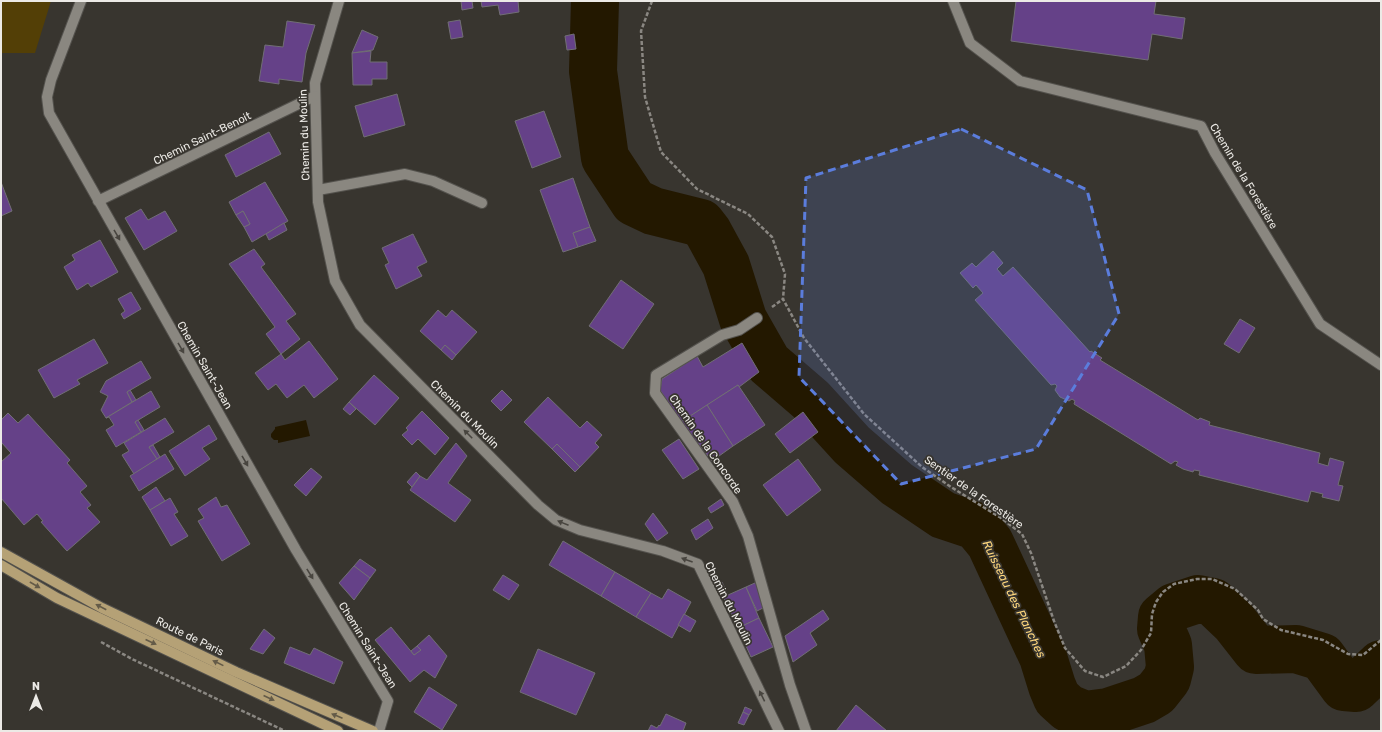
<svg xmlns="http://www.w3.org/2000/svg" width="1382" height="732" viewBox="0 0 1382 732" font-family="Rubik,sans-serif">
<rect width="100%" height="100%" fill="#38352f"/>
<path fill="#533f06" d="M1,1H51L35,53H1Z"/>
<path fill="#231800" d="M306,420L310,436L278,443V440H274L271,437V434L275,429V427Z"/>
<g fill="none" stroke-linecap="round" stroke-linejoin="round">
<path stroke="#231800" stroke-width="48" d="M595,1L593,71L605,158L634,202L653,211L701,223L708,232L726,265L743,319L768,363L811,400L852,445L897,484L943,515L976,526L990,543L1043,657L1052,686L1057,698L1068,708L1085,715L1108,712L1144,700L1156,693L1167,679L1170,667L1168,645L1161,629L1162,617L1174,607L1198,599L1213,602L1234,622L1256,650L1296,649L1322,657L1344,687L1356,688L1381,664"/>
</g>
<g fill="#654188" stroke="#716e75">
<path d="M461,1H474H472L473,8L462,10Z"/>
<path d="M481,1H518L519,12L500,15L498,5L482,7Z"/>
<path d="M1016,1H1156L1154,14L1185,18L1182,39L1152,34L1148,60L1011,41Z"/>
<path d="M460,20L463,37L451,39L448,22Z"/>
<path d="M287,21L315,25L306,53L302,82L279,79V84L259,81L265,45L283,47Z"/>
<path d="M362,30L378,37L373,50L352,53Z"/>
<path d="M574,34L576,49L567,50L565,36Z"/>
<path d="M371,51L370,62H387V79H372V85H353L352,53Z"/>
<path d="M397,94L405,125L364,137L355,106Z"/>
<path d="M544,111L561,157L532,168L515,121Z"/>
<path d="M269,132L281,154L236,177L225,155Z"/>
<path d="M573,178L590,227L573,233L578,247L563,252L540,190Z"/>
<path d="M1,182L12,211L1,216Z"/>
<path d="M265,182L288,221L252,242L244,227L250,224L243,211L236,215L229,202Z"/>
<path d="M141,209L148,220L165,211L177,231L144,250L125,218Z"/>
<path d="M243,211L250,224L244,227L236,215Z"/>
<path d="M284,223L287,230L269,240L266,234Z"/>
<path d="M590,227L596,241L578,247L573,233Z"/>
<path d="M413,234L427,262L417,267L422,276L396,289L385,265L389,263L382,248Z"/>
<path d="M100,240L118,272L91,287L88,283L77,290L64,267L75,260L72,255Z"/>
<path d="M254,249L265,264L261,267L296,314L286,321L300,339L281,354L266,334L275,327L229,264Z"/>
<path d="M993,251L1003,263L997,269L1003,276L1013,267L1090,352L1091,351L1102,358L1100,360L1198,420L1200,418L1210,422L1209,425L1320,453L1318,463L1328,466L1330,458L1344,462L1338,485L1343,486L1339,501L1322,497L1323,494L1311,491L1308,502L1199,475L1200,471L1194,470L1193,472L1183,469L1176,465L1178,462L1175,461L1171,464L1074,404L1075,401L1072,399L1069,401L1060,397L1055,390L1057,386L1055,384L1051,385L975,300L983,293L976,285L973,288L960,273L972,263L976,267Z"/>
<path d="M621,280L654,304L623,349L589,326Z"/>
<path d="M131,292L141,309L124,319L121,314L125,311L118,299Z"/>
<path d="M438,310L446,317L452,310L477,332L456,355L445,345L441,350L420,331Z"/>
<path d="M1240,319L1255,328L1239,353L1224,344Z"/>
<path d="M94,339L108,363L77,380L80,384L54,398L38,370Z"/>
<path d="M309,341L338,379L314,398L304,385L287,398L276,384L268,390L255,373L281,354L285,360Z"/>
<path d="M742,343L759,372L739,387L738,385L681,422L660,390L662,379L697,356L703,367Z"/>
<path d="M445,345L456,355L452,360L441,350Z"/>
<path d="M141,361L151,378L127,392L132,402L106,418L101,410L108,396L100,392L106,381Z"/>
<path d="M374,375L399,398L375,425L349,402Z"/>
<path d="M738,385L765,425L733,446L707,405Z"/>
<path d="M130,390L136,400L132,402L127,392Z"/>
<path d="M502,390L512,400L501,411L491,401Z"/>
<path d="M151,391L160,407L135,422L141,432L116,447L106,430L114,425L109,417L106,418Z"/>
<path d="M548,397L580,428L587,421L602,435L595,443L599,447L580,467L557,444L552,449L524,422Z"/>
<path d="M349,402L356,409L350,415L343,409Z"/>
<path d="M707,405L733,446L712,461L681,422Z"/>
<path d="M422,411L449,438L435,455L418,439L412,445L402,435L408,430L406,428Z"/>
<path d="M803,412L818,432L790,453L775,434Z"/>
<path d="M8,413L18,423L28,414L70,460L67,463L87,486L80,492L91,505L87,508L100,522L67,551L41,522L43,521L37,514L24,525L1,498V462L11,453L1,442V420Z"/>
<path d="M165,418L174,432L149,447L157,459L134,474L122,455L129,451L124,443Z"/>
<path d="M138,420L144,430L141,432L135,422Z"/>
<path d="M209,425L217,439L202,448L210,459L185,476L169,451Z"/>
<path d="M679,439L699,469L683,479L662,450Z"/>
<path d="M456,443L467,456L448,483L471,500L455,522L410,490L420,476L427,480Z"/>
<path d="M557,444L580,467L575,472L552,449Z"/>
<path d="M153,445L160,457L157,459L149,447Z"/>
<path d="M165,454L174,469L139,491L130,476Z"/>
<path d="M798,459L821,490L787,516L763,485Z"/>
<path d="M311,468L322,477L306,496L294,485Z"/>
<path d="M416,472L420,476L412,487L407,482Z"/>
<path d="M156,487L165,501L150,510L142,497Z"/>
<path d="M216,497L221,507L227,505L250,544L222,561L198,521L204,518L198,509Z"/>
<path d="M170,498L178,512L174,514L188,536L171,546L150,510Z"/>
<path d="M721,499L724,505L711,513L708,508Z"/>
<path d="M653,513L668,533L657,541L645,524Z"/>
<path d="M708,519L713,528L696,540L691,530Z"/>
<path d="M563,541L615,572L601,596L549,565Z"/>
<path d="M360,559L376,570L370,578L354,566Z"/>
<path d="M354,566L370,578L354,600L339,583Z"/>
<path d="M615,572L651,593L636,617L601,596Z"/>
<path d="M503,575L519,585L509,600L493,590Z"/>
<path d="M722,582L728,595L746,587L759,618L738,628L717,584Z"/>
<path d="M757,582L765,607L757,611L746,587Z"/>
<path d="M668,589L691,602L672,638L636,617L651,593L662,599Z"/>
<path d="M823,610L829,619L810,633L817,645L793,662L785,636Z"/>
<path d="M684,614L696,621L690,632L678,625Z"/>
<path d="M759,618L773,647L751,657L738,628Z"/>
<path d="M391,627L414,655L421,650L417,646L429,635L447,656L435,678L424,670L410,682L375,640Z"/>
<path d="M264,629L275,638L263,654L250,649Z"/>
<path d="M417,646L421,650L414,655L411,651Z"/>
<path d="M290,647L310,655L314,648L343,662L334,684L284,663Z"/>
<path d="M538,649L595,673L576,715L520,692Z"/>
<path d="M429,687L457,705L442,730L414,712Z"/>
<path d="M856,705L887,731H836Z"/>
<path d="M745,707L752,710L749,715L743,712Z"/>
<path d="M743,712L749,715L744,725L738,723Z"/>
<path d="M666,714L686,723L683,731H648L651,725L657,728L659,725L660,726Z"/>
</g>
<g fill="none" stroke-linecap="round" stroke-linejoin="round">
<g stroke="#54524d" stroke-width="12">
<g id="street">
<path d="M81,1L51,80L47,97L49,113L296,550L388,701L379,731"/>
<path d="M339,1L315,83L318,202L335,281L360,325L538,505L556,520L580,530L663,551L698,564L779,731"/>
<path d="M953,1L970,43L1020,81L1201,126L1215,153L1320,324L1381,365"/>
<path d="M318,190L405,174L433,181L482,203"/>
<path d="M98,201L315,96"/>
<path d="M757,318L739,330L722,335L656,375L655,393L733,502L748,536L790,685L806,731"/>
</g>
</g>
<g stroke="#54524d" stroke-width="12">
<g id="primary">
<path d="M1,552L102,608L236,672L373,731"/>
<path d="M1,565L57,598L338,731"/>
</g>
</g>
<g stroke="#8a8782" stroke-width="2.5" stroke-dasharray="4 2" stroke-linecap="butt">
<path d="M652,1L641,31L645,97L661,152L697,189L748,214L772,237L785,274L783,299"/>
<path d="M772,307L783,299L804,338L864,414L922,467L951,487L1001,518L1022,534L1031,553L1054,621L1065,648L1085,671L1103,677L1126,666L1141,650L1151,633L1152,614L1156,602L1163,592L1174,584L1197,579H1212L1235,589L1258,610L1263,619L1281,630L1323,640L1348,654L1363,655L1381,640"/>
<path d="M101,642L132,659L285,731"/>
</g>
<use href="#street" stroke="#8a8780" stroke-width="10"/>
<use href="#primary" stroke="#b5a176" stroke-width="10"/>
</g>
<defs><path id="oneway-solid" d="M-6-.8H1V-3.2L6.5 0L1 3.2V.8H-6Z"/></defs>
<g fill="#48453f">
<use href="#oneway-solid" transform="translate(117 235) rotate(60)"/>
<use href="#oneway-solid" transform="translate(181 348) rotate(60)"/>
<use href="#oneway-solid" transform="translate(468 434) rotate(-135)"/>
<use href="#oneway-solid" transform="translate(245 461) rotate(60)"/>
<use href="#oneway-solid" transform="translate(563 523) rotate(-158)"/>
<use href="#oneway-solid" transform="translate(687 560) rotate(-160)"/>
<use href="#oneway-solid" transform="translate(310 574) rotate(58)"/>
<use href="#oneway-solid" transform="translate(762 696) rotate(-116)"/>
</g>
<g fill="#645b48">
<use href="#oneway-solid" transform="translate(35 585) rotate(30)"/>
<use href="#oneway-solid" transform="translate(101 607) rotate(-152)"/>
<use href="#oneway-solid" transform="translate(151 642) rotate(25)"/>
<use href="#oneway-solid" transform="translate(218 663) rotate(-154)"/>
<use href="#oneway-solid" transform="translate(269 698) rotate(25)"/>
<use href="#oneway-solid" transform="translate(337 716) rotate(-157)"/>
</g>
<path fill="#5b7ddc" fill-opacity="0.2" stroke="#5b7ddc" stroke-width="3" stroke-dasharray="8 5" stroke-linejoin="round" d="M961,129L1087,190L1119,314L1036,449L901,484L799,377L806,178Z"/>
<g text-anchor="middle" stroke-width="3.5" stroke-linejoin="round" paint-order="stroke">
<g font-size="11" fill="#eceae6" stroke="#38352f">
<text transform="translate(304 135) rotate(-92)" y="4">Chemin du Moulin</text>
<text transform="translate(202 138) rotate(-26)" y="4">Chemin Saint-Benoit</text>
<text transform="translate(1244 176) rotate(59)" y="4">Chemin de la Forestière</text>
<text transform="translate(205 365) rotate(60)" y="4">Chemin Saint-Jean</text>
<text transform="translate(465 414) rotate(45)" y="4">Chemin du Moulin</text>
<text transform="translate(706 444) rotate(55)" y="4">Chemin de la Concorde</text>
<text transform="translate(974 492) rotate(35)" y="4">Sentier de la Forestière</text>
<text transform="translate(729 603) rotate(63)" y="4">Chemin du Moulin</text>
<text transform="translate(190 636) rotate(26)" y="4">Route de Paris</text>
<text transform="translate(368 645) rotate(58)" y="4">Chemin Saint-Jean</text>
</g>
<g font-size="12" font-style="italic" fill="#fed77d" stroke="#38352f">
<text transform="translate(1014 599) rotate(64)" y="4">Ruisseau des Planches</text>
</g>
</g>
<rect width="1382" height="732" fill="none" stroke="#eceae6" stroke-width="4"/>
<g transform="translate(36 696)" stroke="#38352f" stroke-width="3" paint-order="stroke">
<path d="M0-3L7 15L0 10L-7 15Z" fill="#eceae6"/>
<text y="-6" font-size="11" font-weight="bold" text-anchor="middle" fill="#eceae6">N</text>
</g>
</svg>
